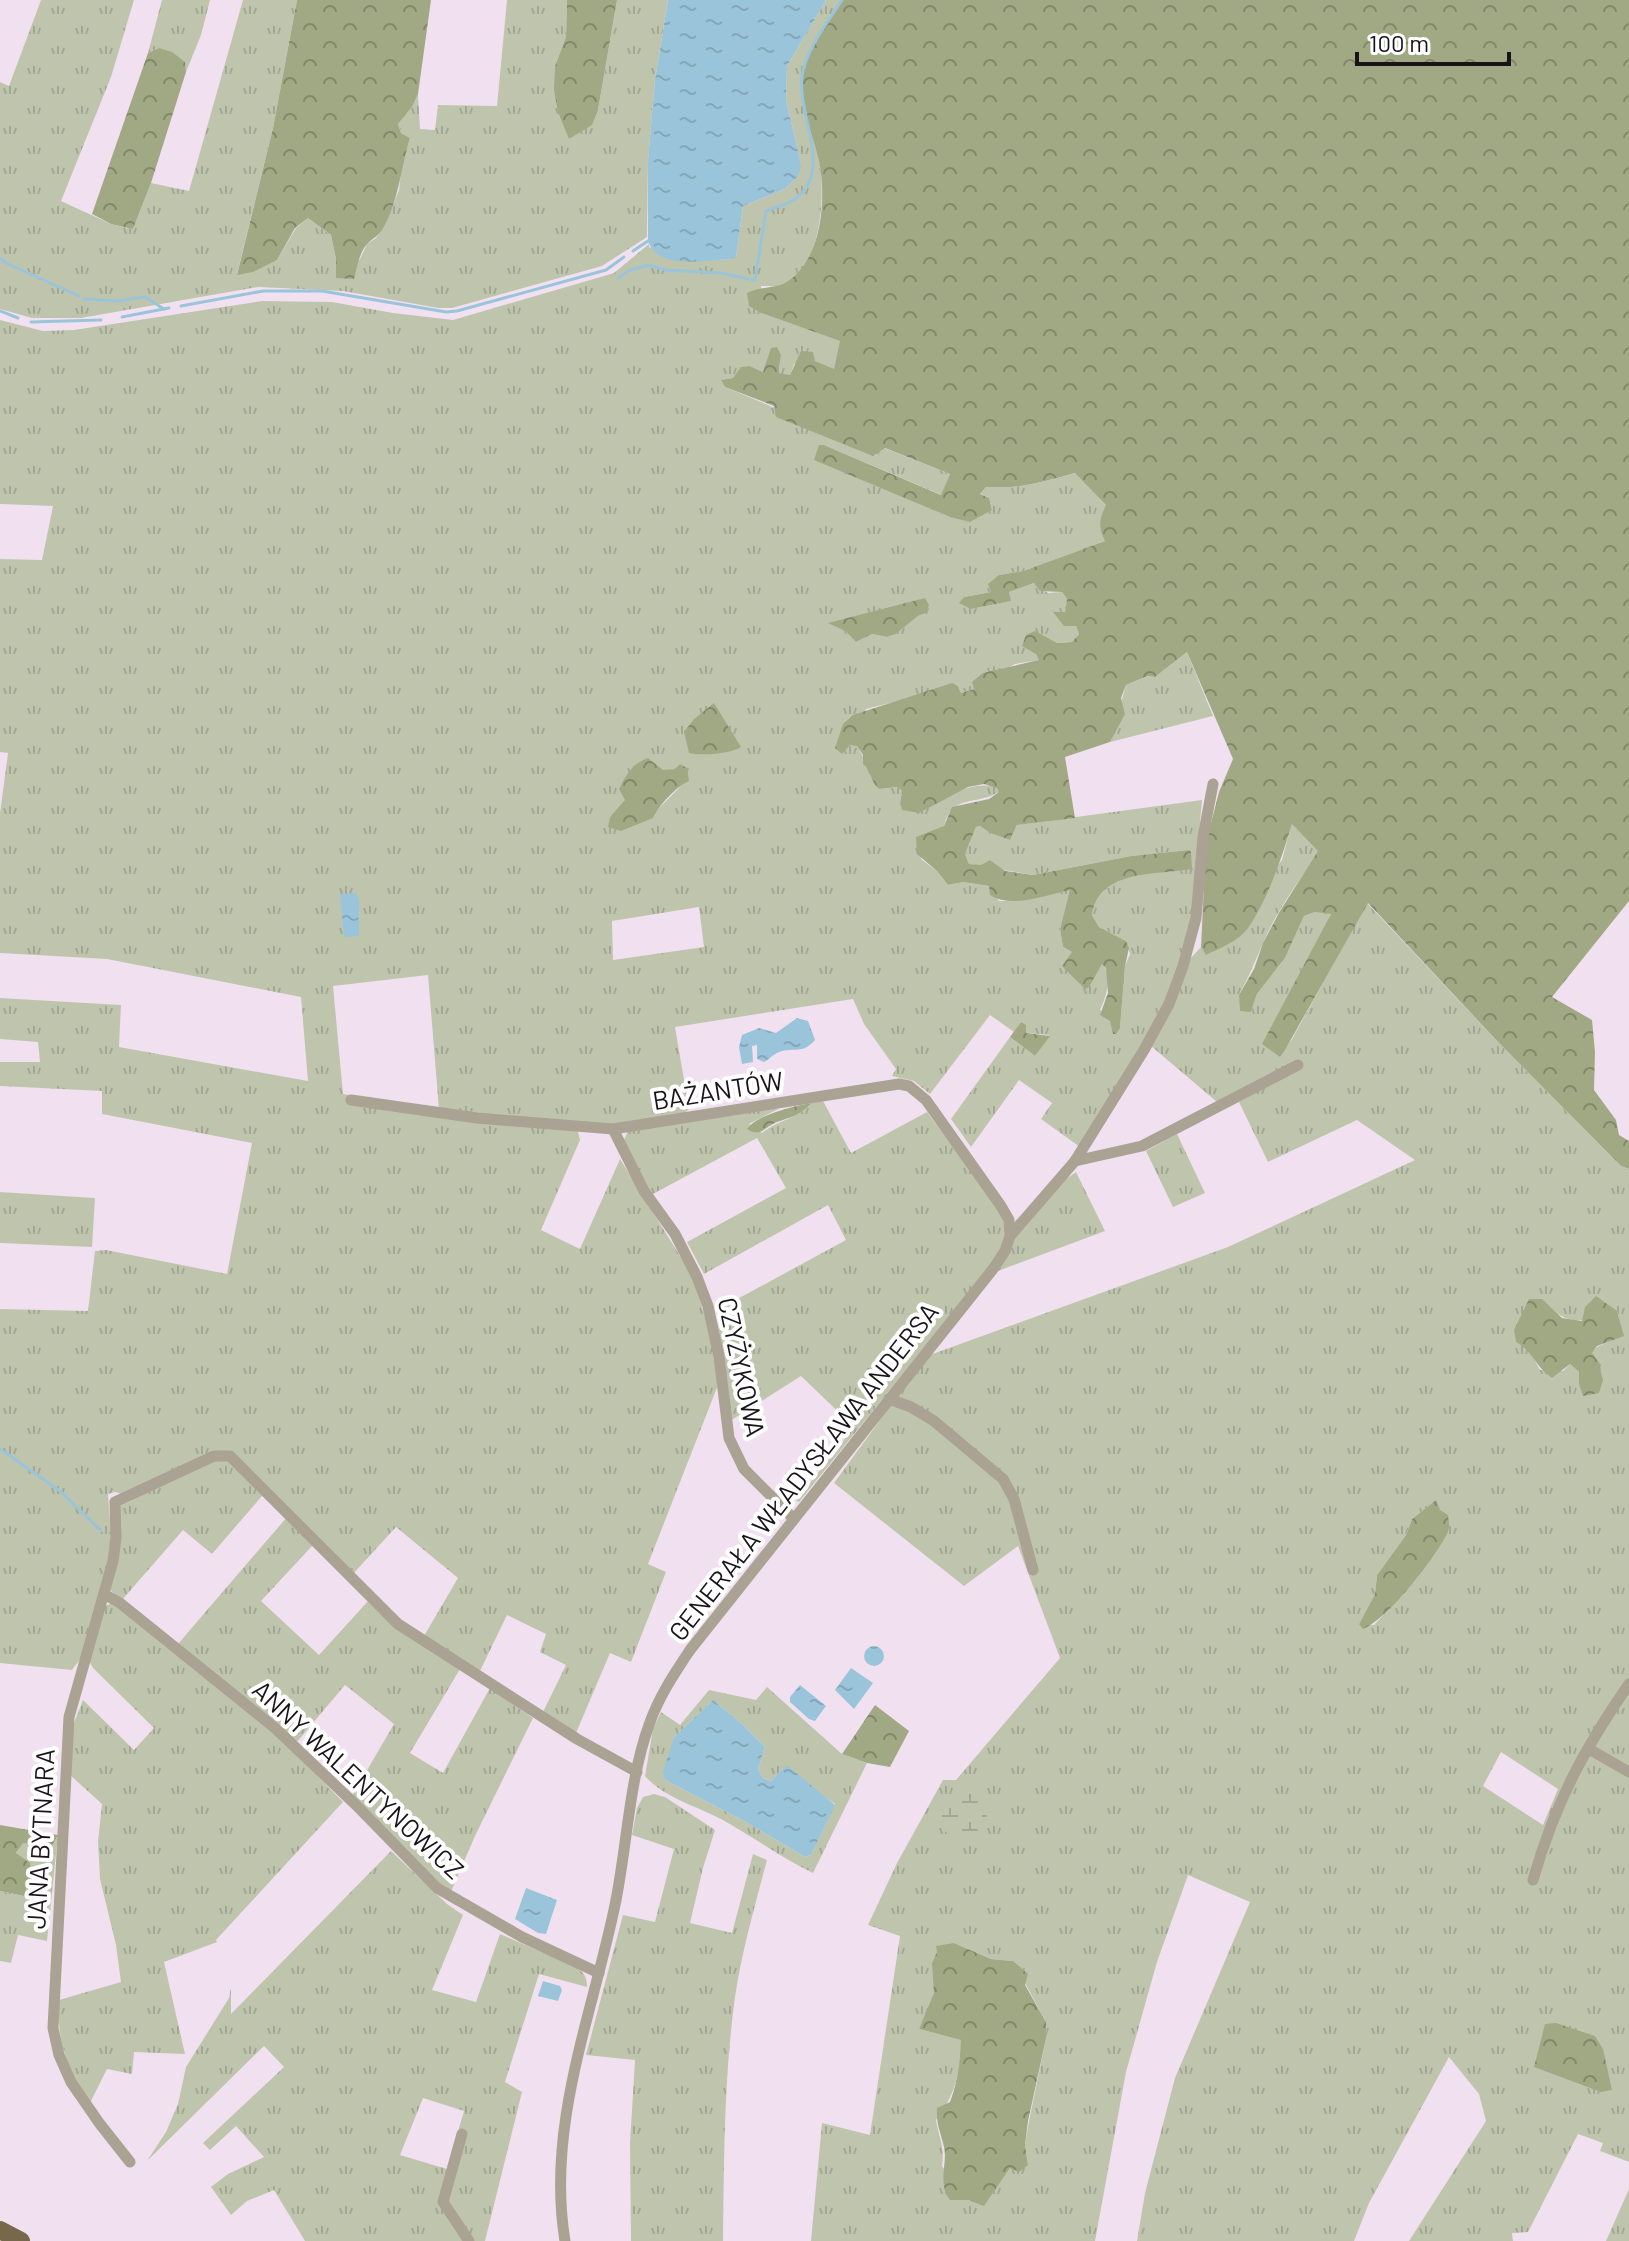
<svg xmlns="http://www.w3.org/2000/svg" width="1629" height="2241" viewBox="0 0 1629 2241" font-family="Barlow,sans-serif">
<defs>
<pattern id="grass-tufts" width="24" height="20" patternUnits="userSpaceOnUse" patternTransform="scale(2)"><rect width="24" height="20" fill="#bfc5ad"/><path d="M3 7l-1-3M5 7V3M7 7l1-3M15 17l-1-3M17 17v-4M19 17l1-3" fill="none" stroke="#a3a894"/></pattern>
<pattern id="forest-crowns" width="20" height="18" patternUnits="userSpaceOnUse" patternTransform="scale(2)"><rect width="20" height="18" fill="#a0a983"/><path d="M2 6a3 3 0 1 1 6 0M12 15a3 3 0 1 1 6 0" fill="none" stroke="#81886a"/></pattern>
<pattern id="wetland-marsh" width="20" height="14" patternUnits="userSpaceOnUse" patternTransform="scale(2)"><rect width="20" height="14" fill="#bfc5ad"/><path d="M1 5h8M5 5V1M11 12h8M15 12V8" fill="none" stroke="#a3a894"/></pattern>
<pattern id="water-ripples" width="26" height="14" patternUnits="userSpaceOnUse" patternTransform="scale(2)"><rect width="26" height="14" fill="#9ac4d9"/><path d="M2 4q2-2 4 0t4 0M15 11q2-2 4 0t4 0" fill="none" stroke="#84a8ba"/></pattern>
</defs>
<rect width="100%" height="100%" fill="#f1e1f0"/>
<g fill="url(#grass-tufts)" fill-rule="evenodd">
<path d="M41,0H134L111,77L61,201L111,224L133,229L151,183L189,191L243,0H297L273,128L237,274L277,260L296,228L308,218L331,235L336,259L337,277L360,259L367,244L376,238L385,225L399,190L402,163L410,138L401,133L398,124L412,107L418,94L420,129L435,130L438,105L497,106L507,0H567L566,37L555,66L598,110L617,0H668L655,80L648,161L647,237L602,266L452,308H438L343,291L258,287L81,318H32L0,309V82L9,86Z"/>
<path d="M162,0H210L201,35L186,72L185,62L159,48L148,53Z"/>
<path d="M826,0H843C833,17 810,46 804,63C793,97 815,133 820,165C825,199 821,273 780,286C775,287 767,286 761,286V313L841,341L834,370L815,361L794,364L790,376L763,372L750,366L733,378L722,380L725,387L878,451L884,448L950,474L942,495L824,445L891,491L950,517L992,510L989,498L980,494L986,487C1020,489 1043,482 1076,473L1106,505L1105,541L1023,571L999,575L991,592L964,597L971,609L1010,601L1009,592L1034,583L1048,593L1062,592L1067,599L1065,613H1054L1076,626L1079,634L1072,642L1057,643L1036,654L1040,660L1015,664L974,689L961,693L958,686L866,709L850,745H857L879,789L899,787L902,791L900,803L926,809C948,795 971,781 997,787L999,792C977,806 952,793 944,826L931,833L921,859L937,871L948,885L963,882L989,886L999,901H1014L1071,889L1060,929L1063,947L1072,952L1075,977L1081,985L1094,975L1103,963C1112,978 1107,995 1100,1010L1120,1028L1125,966L1130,954L1126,941L1099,927L1092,915C1098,873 1152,872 1186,870L1189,850L1131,856L1033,875L969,864L965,854L976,827L980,826L990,833L1010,840L1017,825L1202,800L1190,931L1159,1018L1080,1147L1041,1119L1052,1103L1019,1080L971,1147L951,1119L1010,1037L1035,1056L1049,1035L1026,1033L1021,1022L1014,1032L990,1015L930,1094L914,1081L892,1076L896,1069L864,1024L853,999L675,1027L689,1109L685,1113L607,1125L576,1124L580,1140L541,1230L580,1249L620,1159L693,1277L709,1329L718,1385L648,1564L666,1572L631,1662L610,1653L576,1733L543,1712L566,1665L540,1652L546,1634L507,1615L480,1671L424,1636L458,1578L396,1527L353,1574L232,1453L122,1494L115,1492L108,1494L112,1548L81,1658L72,1670L0,1663V1309L88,1311L95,1251L106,1250L227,1274L252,1143L102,1114V1091L0,1086V1062H40L38,1042L0,1039V998L121,1005L119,1047L308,1081L301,997L107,959L0,953V813L8,753L0,752V559L42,560L53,506L0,504V320L43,331L74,330L262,301L332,302L393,313L453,320L614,273L649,244V247L683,261L732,259L736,257L743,206L785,189L798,176L800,168L799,155L786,100L787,66ZM925,598L926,613L918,616L896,634L887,637L872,634L856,642L845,631ZM675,769L683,784L656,811L610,817C628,800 649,771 675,769ZM699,907L704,947L613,960L612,921ZM428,975L439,1109L343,1094L333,986Z"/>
<path d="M1187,652L1213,716L1110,742L1126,685L1149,676L1155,677Z"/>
<path d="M1292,823L1319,851C1299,881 1277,910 1263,943C1255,961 1249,977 1239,995L1251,1012L1257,994L1285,958L1304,916L1315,912L1331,913L1279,1057L1292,1039L1367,903L1499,1043L1621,1166L1629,1169V2162L1600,2151L1603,2143L1578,2134L1528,2232L1512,2233L1513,2241H1409L1486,2121L1479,2094L1449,2057L1369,2203L1354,2241H1137L1145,2193L1175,2078L1250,1902L1188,1875L1157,1962L1126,2072L1095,2241H811L822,2123L870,2135L900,1936L868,1925L897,1863L943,1780H956L1060,1658L1018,1546L964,1586L834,1483L927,1356L1228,1247L1415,1160L1357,1120L1268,1162L1239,1102L1297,1070L1217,1102L1151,1046L1189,960L1201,947L1206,954L1282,860ZM1542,1300C1569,1329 1582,1321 1617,1311L1623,1335L1597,1347L1591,1353L1596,1358L1579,1384V1372L1570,1364L1563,1371L1540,1370L1529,1349ZM1435,1501L1447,1533L1409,1587L1374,1625L1359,1624L1375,1594L1377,1575L1406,1535L1412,1519ZM1501,1752L1558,1789L1543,1825L1483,1786ZM954,1943L991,1959L1013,1961L1046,2022L1047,2034L1029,2121L1025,2145L1028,2165L1010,2168L984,2205L968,2200L942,2166C945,2148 939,2137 936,2120C956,2094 960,2072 962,2040L919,2029C924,2018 932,2004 934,1992C937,1963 922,1960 954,1943Z"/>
<path d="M823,1101L851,1153L927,1112L998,1208C1008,1225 1006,1236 999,1255L799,1502L796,1501L854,1427L801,1376L730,1421L717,1313L719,1309L846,1240L828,1205L704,1274L687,1242L786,1188L757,1138L651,1195L624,1140L628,1131L634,1130L780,1108L749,1124L762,1133C778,1120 797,1119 812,1103Z"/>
<path d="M1177,1134L1205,1193L1173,1207L1146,1151Z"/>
<path d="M1076,1172L1105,1231L995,1272C1015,1236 1041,1195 1076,1172Z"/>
<path d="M0,1192L95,1198L92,1247L0,1243Z"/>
<path d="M216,1458L231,1460L264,1493L262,1496L212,1554L183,1530L122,1600L110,1590L120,1506Z"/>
<path d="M287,1517L313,1545L261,1601L319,1655L369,1600L460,1669L410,1753L443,1773L490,1688L533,1718L475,1836L450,1894L352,1796L394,1724L345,1685L296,1743L178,1644Z"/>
<path d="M112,1603L281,1738L343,1802L216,1940L217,1942L164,1962L185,2054L134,2052L132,2074L107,2069L90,2103C66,2068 57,2042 59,2000L121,1982L116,1945L100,1879L98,1842L102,1804L70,1775L72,1728L83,1700L134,1750L154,1728L93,1668L88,1659L105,1606Z"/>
<path d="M767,1687L842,1754L867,1763L813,1873C780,1857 752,1836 721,1819C696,1806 663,1797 645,1776L653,1729L661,1712L680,1725L709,1690L756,1700ZM713,1700L742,1724L765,1747L758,1769L763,1778L771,1781L783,1768L835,1804L811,1855L805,1857L746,1822L665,1780L674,1737Z"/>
<path d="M654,1794L665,1797L715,1830L703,1868L690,1923L732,1933L753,1854L767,1860C755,1905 742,1951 735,1997C724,2077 724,2160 723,2241H631L630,2143L635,2060L586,2055L623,1915L655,1922L674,1849L632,1835L637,1808L643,1797Z"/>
<path d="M58,1835L47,1941L18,1935L11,1963L0,1961V1891L24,1896L31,1875L16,1854L22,1843Z"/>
<path d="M391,1851L447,1904L463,1915L432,1990L476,2002L500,1934L574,1966C583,1972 587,1975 587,1987L539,1974L505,2082L522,2092L485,2241H305L274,2190L247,2201L231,2215L211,2187L228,2174L264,2157L236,2126L210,2150L203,2143L284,2067L264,2046L147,2161L166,2132L178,2104L186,2067L229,1998L231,1988V2014ZM423,2098L464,2111L447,2169L400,2155Z"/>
<path d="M1629,2189V2241H1606Z"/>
</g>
<g fill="url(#forest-crowns)">
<path d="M297,0H431L418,94L412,107L398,124L401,133L410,138C401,167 399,199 384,227C379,236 373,238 367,244C359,253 357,268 354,279L336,278V259L331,235L308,218L295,228L277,260L253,272L237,275L273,128Z"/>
<path d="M567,0H617L598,110L592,125L569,139L558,112L554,90L555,66L566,37Z"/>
<path d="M843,0H1629V901L1552,997L1592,1020L1595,1052L1594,1090L1616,1120L1619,1135L1629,1141V1169L1621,1166L1499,1043L1368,903L1285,1050L1280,1057L1262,1044L1331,914L1315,912L1304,916L1285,958L1257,994L1251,1012L1240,1011L1239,995L1254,969L1263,943L1280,911L1318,851L1292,824C1283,854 1267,902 1248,928C1239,941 1220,948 1206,955L1201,947L1206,843L1219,792L1233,759L1187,652L1155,677L1148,676L1126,685L1121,698L1125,714L1110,742L1065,757L1075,818L1017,825L1010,840L990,833L980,826L976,827L965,854L969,864L981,865L990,860L1005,871L1033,875L1131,856L1189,850L1191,852L1192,869C1157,875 1099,869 1092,915L1099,927L1126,941L1129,948L1125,966L1120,1028L1116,1034H1113L1110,1021L1100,1015L1108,993L1106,968L1102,964L1089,987L1085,989L1062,966L1072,952L1063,947L1060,929L1070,890C1046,895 1011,909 990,895L989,886L963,882L948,885L937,871L917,854L916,837L944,826L952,807L989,799L999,792L997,788L984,784L968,787L919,813L902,810L900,803L902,791L898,787L879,789C870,781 872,771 863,764V755L857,746L850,745L842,754L835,748L843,724L853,715L952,683L958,686L961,693L974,689L972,682L983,673L1039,660L1036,654L1022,646L1026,635L1035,631L1057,643L1072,642L1079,634L1076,626H1064L1053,612H1065L1067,599L1062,592L1040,591L1034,583L1009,592L1011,601L971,609L959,603L964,597L991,592L988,584L999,575L1023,571L1105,541C1098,527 1099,519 1106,505L1075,473C1043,482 1020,489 986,487L980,494L989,498L992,510L970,522L950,517L814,460L819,445H824L941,495L950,474L885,448L873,456L776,417L774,406L725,387L721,380L733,378L741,367L750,366L763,372L771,348L777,347L781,355L778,373L790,375L801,351L813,352L815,361L834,369L840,341L761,313L749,306L747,293C759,287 774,288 783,284C822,264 827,199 819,161C812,129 794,97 804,64C809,47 833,16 843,0Z"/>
<path d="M159,48L172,52L185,62L186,72L151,183L133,229L111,224L92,214L148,53Z"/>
<path d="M925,598L929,605L926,613L918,616L896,634L887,637L872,634L856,642L845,631L828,623Z"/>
<path d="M714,703L741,747C730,754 701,756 689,753L684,732L694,719Z"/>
<path d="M648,758L663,770L675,769L680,764L687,768L689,781C676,787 659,805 653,818L621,831L608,827L610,817L625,800L619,789C627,773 632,764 648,758Z"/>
<path d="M1021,1022L1026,1025V1033L1050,1036L1035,1056L1010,1037Z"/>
<path d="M812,1103C800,1115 792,1117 777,1122C764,1127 761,1138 747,1129C756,1115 794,1106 812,1103Z"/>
<path d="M1596,1296L1617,1311L1624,1336L1597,1346L1592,1353L1601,1365L1600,1368L1603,1380L1599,1393L1583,1396L1579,1384V1372L1570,1364L1552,1378C1535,1367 1534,1352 1516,1342L1514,1330L1529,1299H1542L1562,1318L1582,1321L1585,1307Z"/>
<path d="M1436,1500L1440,1510L1448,1515C1449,1522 1450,1528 1447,1534C1434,1559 1388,1619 1363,1629L1359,1624L1375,1594L1377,1575L1406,1535L1412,1519Z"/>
<path d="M875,1705L909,1731L890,1767L867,1763L842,1754Z"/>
<path d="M0,1825L58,1835L51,1847L23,1843L16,1853L30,1863L31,1875L24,1896L0,1891Z"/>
<path d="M954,1943L991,1959L1013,1961L1028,1974L1025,1985L1046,2022L1047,2034L1028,2121L1025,2145L1028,2165L1019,2172L1010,2168L984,2206L968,2200H950C937,2183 948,2162 944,2147C941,2132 936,2126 937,2108L950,2102C958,2081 960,2063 961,2040L919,2029L934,1993L932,1963L937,1952L936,1946Z"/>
<path d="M1556,2023L1595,2036L1603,2049L1612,2090L1601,2092L1534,2067L1545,2024Z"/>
</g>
<path fill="url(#wetland-marsh)" d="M964,1791L979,1794L986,1808L987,1821L974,1838C949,1838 946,1839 938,1814L946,1799Z"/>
<g fill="url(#water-ripples)">
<path d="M668,0H826L787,66L786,100L799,155L801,168L798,176L785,189L743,206L736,257L732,259C707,260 658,271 648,241V160L655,80Z"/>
<path d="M356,893L359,900V936L344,937L340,894Z"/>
<path d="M797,1018L808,1021L815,1040C804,1053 797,1048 782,1051C774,1053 771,1058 764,1062L757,1059V1045L752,1046L753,1062L742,1064L739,1047L742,1035L759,1028L776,1033Z"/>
<circle cx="874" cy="1656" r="10"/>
<path d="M851,1668L873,1683L854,1709L835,1690Z"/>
<path d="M800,1685L826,1706L815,1721L809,1719L790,1702V1697Z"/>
<path d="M713,1700L742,1724L765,1747L758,1769L763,1778L771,1781L783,1768L788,1766L835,1805L811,1855L805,1857L746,1822L665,1780L663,1772L674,1737Z"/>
<path d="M526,1888L557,1900L546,1934L538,1933L515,1919Z"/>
<path d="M543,1981L560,1986L562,1990L558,2001L538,1996Z"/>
</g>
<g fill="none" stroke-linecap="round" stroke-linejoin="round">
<g stroke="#9ac4d9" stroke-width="3">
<path d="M633,251L648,241"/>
<path d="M0,258L8,264L79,296"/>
<path d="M618,278L630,270L650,265L665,270L721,273L748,279"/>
<path d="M752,280H755L766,211C777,206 792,204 800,195C831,165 797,114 802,76C806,50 827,23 842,0"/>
<path d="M84,299L117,301L145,297L164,309"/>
<path d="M181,306L263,291H322L446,312L457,311L606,270L624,257"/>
<path d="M0,311L18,318"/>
<path d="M122,317L169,308"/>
<path d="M31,322L101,320"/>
<path d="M0,1449L60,1491L101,1531"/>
</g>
<g stroke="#aaa292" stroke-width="11">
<path d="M351,1100L477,1118L613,1129L899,1084L909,1086L926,1100L1001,1206L1009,1220L1010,1236"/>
<path d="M613,1129L644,1191L675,1234L697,1277L708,1306L719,1357L729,1438L744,1469L794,1519"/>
<path d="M1075,1161L1142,1146L1298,1065"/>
<path d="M889,1399L911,1407L934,1421L1003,1479L1014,1499L1033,1570"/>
<path d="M104,1594L120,1603L275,1728L356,1805L437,1888L522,1937L599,1973"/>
<path d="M1589,1749L1629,1772"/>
<path d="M1533,1880C1555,1803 1584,1749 1629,1684"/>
<path d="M462,2134L443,2202L469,2241"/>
<path d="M130,2162L100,2124L71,2082L59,2055L53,2028L69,1717L113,1561L116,1538L115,1502L214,1456H230L398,1624L577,1739L637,1772"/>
<path d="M565,2241C546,2126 592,2016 615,1905C627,1847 629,1780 649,1725C658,1698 674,1674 690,1650L993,1269L1005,1251L1010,1236L1075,1161L1144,1050L1169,1004L1183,966L1196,918L1203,837L1213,784"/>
</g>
<path stroke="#77684c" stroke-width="18" d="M0,2230L21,2241"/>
</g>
<g text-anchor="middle" stroke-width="8" stroke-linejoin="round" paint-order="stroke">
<g font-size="26" fill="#181318" stroke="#fff">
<text transform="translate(718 1091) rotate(-9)" y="9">BAŻANTÓW</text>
<text transform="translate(741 1367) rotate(78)" y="9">CZYŻYKOWA</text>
<text transform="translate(804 1472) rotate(-52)" y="9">GENERAŁA WŁADYSŁAWA ANDERSA</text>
<text transform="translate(358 1780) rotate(43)" y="9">ANNY WALENTYNOWICZ</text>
<text transform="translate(41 1839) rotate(-87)" y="9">JANA BYTNARA</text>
</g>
</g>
<path d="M1357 52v12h152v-12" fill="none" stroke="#181318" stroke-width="4"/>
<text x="1369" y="52" font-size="24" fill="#181318" stroke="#ffffff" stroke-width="6" paint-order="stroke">100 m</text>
</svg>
